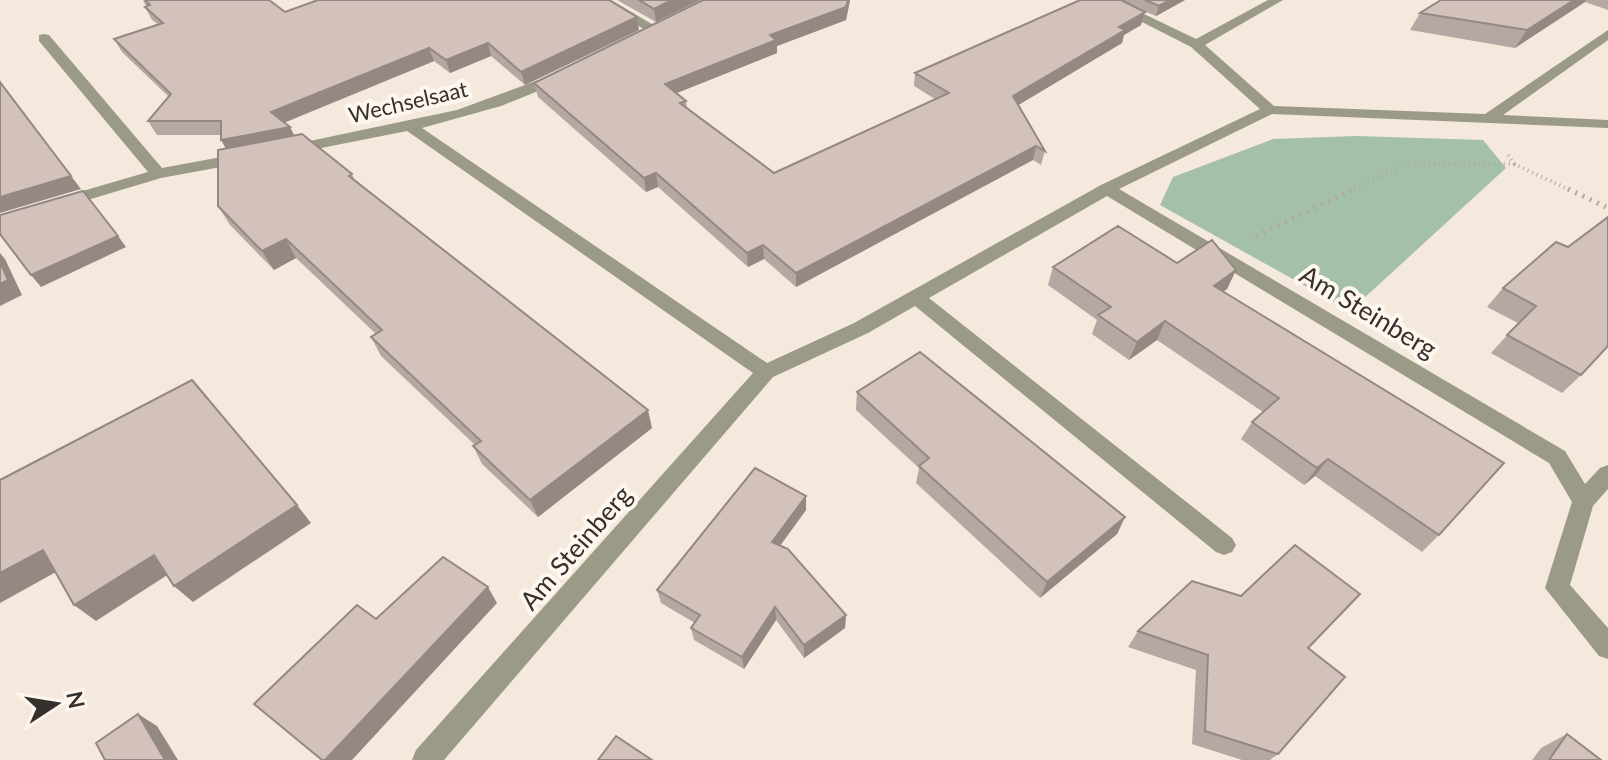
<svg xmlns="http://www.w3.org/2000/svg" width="1608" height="760" viewBox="0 0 1608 760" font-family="Lato,sans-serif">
<rect width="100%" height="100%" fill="#f4e9dc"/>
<path fill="#a4c0a8" d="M1356,136L1483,140L1506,168L1350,311L1160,205L1173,177L1273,139Z"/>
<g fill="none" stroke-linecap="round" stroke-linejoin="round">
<g stroke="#b1a89e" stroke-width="4" stroke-dasharray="1 4" stroke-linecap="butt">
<path d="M1514,164L1572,191"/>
<path d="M1350,191L1409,163L1514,164L1508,155"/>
</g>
<g stroke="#b1a89e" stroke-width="5" stroke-dasharray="2 6" stroke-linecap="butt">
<path d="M1568,189L1608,208"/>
<path d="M1256,236L1354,189"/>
</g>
<g fill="#9b9a87" fill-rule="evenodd">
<path d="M596,0H611L662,30L650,33Z"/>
<path d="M1099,0H1115L1196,39L1268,0H1283L1205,45L1274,106L1485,114L1608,30V40L1503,115L1608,120V128L1272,114L1119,189L1565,451L1585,484L1600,468L1608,465V489L1593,506L1570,585L1608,628V659L1599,656L1545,588L1572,502L1549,463L1107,196L929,298L1232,538L1236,545L1232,552L1224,555L1216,552L915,306L868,333L773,377L444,760H412L416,750L753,373L407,131L291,154L283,149L286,146L457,110L555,74H565V80L501,106L422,128L767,363L854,323L1101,185L1260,109L1191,47Z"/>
<path d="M44,34L49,35L162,168L243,153L251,158L243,163L161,178L61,208L55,207L53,203L55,199L148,172L39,41V35Z"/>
</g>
</g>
<g fill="#b5a7a1">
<path d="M143,0H269L285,12L639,30L525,85L491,56L450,73L434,61L284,123L294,136L352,174L354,179L652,428L538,517L482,464L473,446L475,445L381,356L371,337L376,334L296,258L274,270L230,225L218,206L226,148L221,135H157L148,121L169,97L122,52L114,39L158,24L152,20L145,7L146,6Z"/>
<path d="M617,0H700L656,22Z"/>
<path d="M703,0H850L846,20L777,46V53L676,93L686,101L687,108L774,173L935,99L914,86L915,73L1080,0H1185L1156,16L1139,9L1145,12L1141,25L1124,35L1122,43L1018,105L1045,151L1041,165L1033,160L796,287L764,259L748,267L658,187L646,192L538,97L534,83Z"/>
<path d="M1441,0H1608V10L1585,2L1515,48L1410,30L1420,13Z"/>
<path d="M1556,242L1581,375L1562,393L1491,353L1518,323L1487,307L1503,288Z"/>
<path d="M1177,263L1236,270L1227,289L1223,291L1439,535L1422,552L1315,476L1304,485L1241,439L1252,422L1263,412L1157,340L1129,360L1092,334L1097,320L1048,285L1053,267Z"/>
<path d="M857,392L1125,517L1117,534L1040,598L916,483L919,468L856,410Z"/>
<path d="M806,510L780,546L846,615L845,628L804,658L776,620L744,669L694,640L691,628L695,623L661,603L657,590Z"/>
<path d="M1138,631L1308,648L1278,754L1270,760H1242L1192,744L1196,670L1128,647Z"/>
<path d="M1567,734L1601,760H1532L1541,748Z"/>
</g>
<g fill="#948883">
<path d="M672,0H700L656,22L654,9Z"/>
<path d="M848,0H850L846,20L777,46V53L667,97L665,84Z"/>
<path d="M1170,0H1185L1156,16L1159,6Z"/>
<path d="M1574,0H1586L1585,2L1515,48L1527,30Z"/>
<path d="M1145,12L1141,25L1124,35L1122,43L1010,110L1013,96L1119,27Z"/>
<path d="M637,17L639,30L525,85L521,72Z"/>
<path d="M488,43L491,56L450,73L446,60Z"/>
<path d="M429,48L434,61L278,125L271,112Z"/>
<path d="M290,127L297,141L229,154L221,140Z"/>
<path d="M1036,146L1033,160L796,287V273Z"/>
<path d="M656,173L658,187L646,192L644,178Z"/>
<path d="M71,176L81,189L0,213V197Z"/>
<path d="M118,236L126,247L41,287L31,275Z"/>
<path d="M286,239L296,258L274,270L262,251Z"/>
<path d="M763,245L764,259L748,267L747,253Z"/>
<path d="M0,253L5,259L22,295L0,306Z"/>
<path d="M1236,270L1227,289L1206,304L1214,286Z"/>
<path d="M1165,321L1157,340L1129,360L1137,342Z"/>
<path d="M648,410L652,428L538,517L530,500Z"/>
<path d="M1328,459L1315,476L1304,485L1317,468Z"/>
<path d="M806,496V510L773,555L772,542Z"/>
<path d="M297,505L311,523L193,602L174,586Z"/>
<path d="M1125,517L1117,534L1040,598L1047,582Z"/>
<path d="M43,550L65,567L0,603V573Z"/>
<path d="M154,555L172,572L96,621L74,605Z"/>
<path d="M488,587L497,603L352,760H325Z"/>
<path d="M775,607L776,620L744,669L742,657Z"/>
<path d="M846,615L845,628L804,658V645Z"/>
<path d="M138,714L157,726L178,760H165Z"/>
</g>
<g fill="#d3c2bb" stroke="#948883" stroke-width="2">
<path d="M145,0H269L285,12L318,0H609L637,17L521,72L488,43L446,60L429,48L271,112L290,127L221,140V121H148L171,94L114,39L163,23L145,7L150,5Z"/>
<path d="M639,0H672L654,9Z"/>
<path d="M703,0H848L846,7L770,35L776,40L665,84L686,101L680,103L774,173L949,93L915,73L1080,0H1121L1145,12L1119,27L1125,30L1013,96L1045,151L1036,146L796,273L763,245L747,253L656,173L644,178L534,83Z"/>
<path d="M1145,0H1170L1159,6Z"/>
<path d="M1441,0H1574L1527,30L1420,13Z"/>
<path d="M0,82L71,176L0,197Z"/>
<path d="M302,134L352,174L349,176L648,410L530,500L473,446L481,441L371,337L382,330L286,239L262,251L218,206V150Z"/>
<path d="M83,191L118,236L31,275L0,234V215Z"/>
<path d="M1608,217V346L1581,375L1507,335L1536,306L1503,288L1556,242L1568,247Z"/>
<path d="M1118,226L1177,263L1212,240L1236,270L1214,286L1504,463L1439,535L1328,459L1317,468L1252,422L1279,398L1165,321L1137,342L1098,315L1111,307L1053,267Z"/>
<path d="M0,262L8,280L0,284Z"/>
<path d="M920,352L1125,517L1047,582L919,466L929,458L857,392Z"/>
<path d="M192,380L297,505L174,586L154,555L74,605L43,550L0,573V480Z"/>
<path d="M755,468L806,496L772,542L788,549L846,615L804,645L775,607L742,657L691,628L700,615L657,590Z"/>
<path d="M1295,545L1360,594L1308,648L1345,677L1278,754L1205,731L1208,655L1138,631L1192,581L1241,596Z"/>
<path d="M443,557L488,587L325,760H322L254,704L357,605L376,619Z"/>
<path d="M138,714L165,760H105L96,743Z"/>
<path d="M1567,734L1601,760H1549Z"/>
<path d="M616,736L652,760H598Z"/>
</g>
<g text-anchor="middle" stroke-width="8" stroke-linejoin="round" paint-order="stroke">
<g font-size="22" fill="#35302b" stroke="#fef7ef">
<text transform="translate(408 102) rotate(-13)" y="8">Wechselsaat</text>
</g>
<g font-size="26" fill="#35302b" stroke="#fef7ef">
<text transform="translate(1368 312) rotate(31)" y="9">Am Steinberg</text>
<text transform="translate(576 548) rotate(-49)" y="9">Am Steinberg</text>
</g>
</g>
<g transform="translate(56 704) rotate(78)" stroke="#fef7ef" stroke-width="6" paint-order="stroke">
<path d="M0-6L14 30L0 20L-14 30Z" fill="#35302b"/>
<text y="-12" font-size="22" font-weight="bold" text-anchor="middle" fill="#35302b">N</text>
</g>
</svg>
